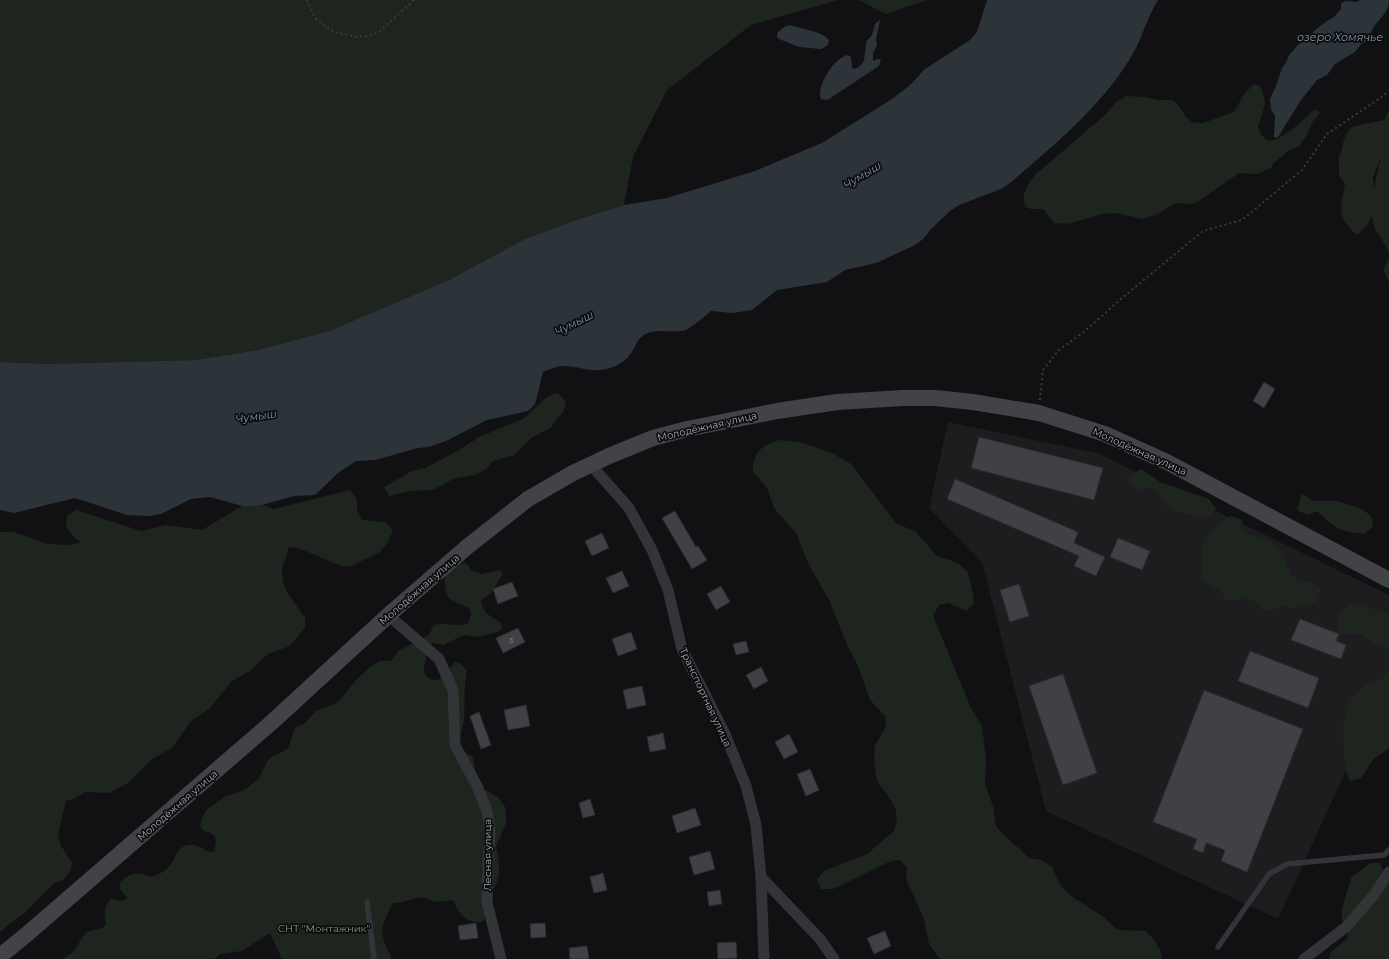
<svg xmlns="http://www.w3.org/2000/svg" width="1389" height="959" viewBox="0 0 1389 959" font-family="Montserrat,sans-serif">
<rect width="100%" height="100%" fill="#111113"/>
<path fill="#1d1d1f" d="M948,422L1097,453L1389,595V676L1278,919L1046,811L982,562L929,508Z"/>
<g fill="#1e251f" fill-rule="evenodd">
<path d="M0,0H838L751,25L667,90L633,157L624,205L579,219L525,239L449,280L329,331L258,350L196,360L47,364L0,362Z"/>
<path d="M859,0H927L886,14Z"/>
<path d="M1254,84L1260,86C1269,103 1263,110 1258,127C1260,132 1262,137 1267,140C1278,145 1305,118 1314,110L1320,112L1317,117L1313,121L1306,136L1299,146L1289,150L1273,164L1271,168L1257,174L1239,173L1199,201L1192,204L1175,203L1156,215L1142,219L1116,213L1102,214L1068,224L1054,223L1043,209H1031L1026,207C1020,195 1028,184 1036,174L1105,115L1117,101L1127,96L1143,97L1159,100H1172L1177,103L1186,117L1192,122L1203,123L1234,112L1244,94Z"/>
<path d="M1389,110V251L1374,227L1372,216L1366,227L1357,235C1336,215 1340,212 1345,184L1339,175V153L1341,156C1342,147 1344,132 1353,127C1359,124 1376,122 1384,120ZM1381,156L1374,188L1373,178Z"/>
<path d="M1388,260L1389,261V282L1383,270Z"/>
<path d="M558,393L566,402L563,412L550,428L531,438L514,455L493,461L486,469L475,475L453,479L433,490L410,491L389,496L384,487L412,471L425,468L461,449L479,437L523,419L547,397Z"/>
<path d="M778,440L800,442L832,453L851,464L896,523L916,532L937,556L958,563L967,571L971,583L974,603L967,611L948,603L939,605L933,616L971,708L982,726L986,759L985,784L993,806L996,827L1029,858L1042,860L1052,867L1061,886L1071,896L1102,916L1118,930L1145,931L1153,938L1160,950L1162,959H940L929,944L924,919L906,879L907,868L900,860L891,861L833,889H821L817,879L824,871L867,854L894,831L897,821L896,810L891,800L877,781L874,760L875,746L886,726L885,716L870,700L858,666L847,645L830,602L808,563L796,533L774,508L767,488L753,472C753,453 760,447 778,440Z"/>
<path d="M1141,469L1160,482L1209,499L1216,509L1209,516L1197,517L1176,511L1166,505L1160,495L1150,487L1140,490L1125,479Z"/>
<path d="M350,490L357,500V511L362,520L385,522L393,530L388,542L380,552L351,566H341L301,549L289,547L282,568L283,581L286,591L305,618V628L290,646L268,654L251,670L232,681L209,709L191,721L172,748L152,759L128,783L109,793L85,792L76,798L66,801L58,833L60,844L72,863L70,872L63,880L53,884L27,911L8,925L0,932V532H14L47,544L70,545L81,542L74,537L66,527L67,516L76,510L141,531L166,525L202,530L242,506L262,505L274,509Z"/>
<path d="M1302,494L1314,501H1337L1362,509L1371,516L1373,526L1365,534C1338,531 1337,530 1317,511L1307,515L1297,510Z"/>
<path d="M1231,516L1242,520L1243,532L1266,539L1276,545L1282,555L1292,576L1301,581L1312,582L1321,588L1319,598L1311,605H1302L1293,609L1282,605L1273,610H1262C1251,595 1243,599 1226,601L1221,591L1202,581C1201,571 1200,550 1204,541C1207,533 1223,520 1231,516Z"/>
<path d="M464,563L468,565L471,570L481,574L500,570L503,574C493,587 498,590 482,599L481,603L486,613L501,623L502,629L498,632L476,637L466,635L461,636L444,645L433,643L424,648C424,651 426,655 426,658C426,661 424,665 424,668C424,678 431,681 439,680L455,662L460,663L467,671L465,683L464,721L458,748L473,757L476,776L482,788L498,797L505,807L506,813V824L496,846L499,861V873L496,885L488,895L485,917L482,922C466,923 459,914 453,900L436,902L425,898L420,897L403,902L393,903C381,927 378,932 391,956V959H282L270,933L242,951L220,954L214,959H63L73,952L86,932L102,928L106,925C104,915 103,907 111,899L123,901L127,898L120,889V882C132,871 137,872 152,877C157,875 164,872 168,868C176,861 175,847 188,845C198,843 205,853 214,852C217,839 218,834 204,831L200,826L201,821L206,810L226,796L245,790L259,778L268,760L273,756L284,751L289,747L294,730L298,726L304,724L316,711L334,704L340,700L356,680L370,667L380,661H391L398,651L429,635L434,625C445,622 457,627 468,624L471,613L469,608C444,598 445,598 445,572L452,565Z"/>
<path d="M1361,604L1382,613H1389V650L1380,647L1361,634H1339L1337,626L1339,613L1350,605Z"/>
<path d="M1389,671V748L1373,760L1361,778L1350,781L1346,771L1344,759L1343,725L1350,701L1365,685L1380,680Z"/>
<path d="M1370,863H1380L1384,873L1389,876V959H1329L1331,952L1348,938L1346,927L1342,919V909L1345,899L1351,878Z"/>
</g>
<g fill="#2c343a">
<path d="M987,0H1158C1148,16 1143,34 1135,50C1105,104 1056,143 1010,183L1001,189L959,205L950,211L931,229L923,239L915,245L887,258L876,263L845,270L827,282L777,290L752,310L732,313L711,311C705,316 692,327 686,330C674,334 656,327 644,335C638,339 636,344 633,350C628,360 617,367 606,369C591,373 579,366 564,366C557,366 550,369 543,372L535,404L528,411L487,420L448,440L429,447L418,448L375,460L356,461L338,473L315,495L294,496L262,505L252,506H242L210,497L191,499L161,514L149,516L127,515L75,498L14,513L0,510V362L47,364L196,360L258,350L329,331L449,280L525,239L579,219L624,205L667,198L755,171L822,143L892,99L910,85L925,69L970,40L977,32Z"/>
<path d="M1360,0H1389C1389,13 1379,18 1373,28C1371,32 1370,37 1367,41L1361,44L1355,52L1335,64L1327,75L1317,80L1301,100L1278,137L1275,138L1274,136L1275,116L1271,109L1270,99L1276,86L1282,68L1286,63L1289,55L1299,44L1307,40L1315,30L1327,21L1334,17L1341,9V3L1346,1L1357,2Z"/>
<path d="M880,20L876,40L877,45L873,53V61L878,59L881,60L879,66L829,99L826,100L821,99C816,85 835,57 848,55L851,57L852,68L855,69L860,66L864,61L866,42L872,35L875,24Z"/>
<path d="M790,25C802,29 821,31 829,40L828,45L821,49L799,47L779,39L777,37V33L784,27Z"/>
</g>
<g fill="#404145" stroke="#2b2c2e">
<path d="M1264,382L1275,389L1264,408L1253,401Z"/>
<path d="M979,437L1103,468L1094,500L971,468Z"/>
<path d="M955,479L1078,532L1074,543L1105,557L1096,576L1074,566L1079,556L947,499Z"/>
<path d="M675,511L696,547L698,546L707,560L692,569L662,518Z"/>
<path d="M602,533L609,548L592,556L585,541Z"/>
<path d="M1118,538L1150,551L1142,570L1110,557Z"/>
<path d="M622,571L629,586L613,593L606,578Z"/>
<path d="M512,582L518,596L498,604L493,589Z"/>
<path d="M1019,584L1029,616L1010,622L1000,590Z"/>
<path d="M721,586L730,602L716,610L707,594Z"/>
<path d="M1300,619L1339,634L1336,641L1346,645L1341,659L1291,640Z"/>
<path d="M518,628L525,642L503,653L496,638Z"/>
<path d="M631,632L637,649L618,656L612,639Z"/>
<path d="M746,641L749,652L736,655L733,644Z"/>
<path d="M1250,651L1319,678L1308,708L1238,681Z"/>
<path d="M761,667L768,681L754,689L746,675Z"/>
<path d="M1063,674L1097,773L1063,785L1029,686Z"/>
<path d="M642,686L646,705L627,709L623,690Z"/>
<path d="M1204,690L1303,729L1247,872L1221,861L1225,850L1206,843L1203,853L1193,849L1197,839L1153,822Z"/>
<path d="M526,705L530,726L508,730L504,710Z"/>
<path d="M479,712L491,745L481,749L470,716Z"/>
<path d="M663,733L666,749L650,752L647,737Z"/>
<path d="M789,734L798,752L784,759L775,742Z"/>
<path d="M810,769L819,790L806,796L797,774Z"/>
<path d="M590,799L595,815L583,818L579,803Z"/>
<path d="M695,808L701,825L677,833L672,816Z"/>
<path d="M710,851L715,869L694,875L689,857Z"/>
<path d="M603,873L607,890L594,893L590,877Z"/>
<path d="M720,890L722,904L709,906L707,892Z"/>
<path d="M476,923L478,938L460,940L458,926Z"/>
<path d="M545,923L546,937L531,938L530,924Z"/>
<path d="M885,931L891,946L874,954L867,938Z"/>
<path d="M736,942L737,958L718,959L717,943Z"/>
<path d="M587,946L589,959H570L569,948Z"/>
</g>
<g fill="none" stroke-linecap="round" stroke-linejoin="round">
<g stroke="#393a3e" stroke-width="2" stroke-dasharray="2 3" stroke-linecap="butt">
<path d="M307,0L315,18L334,32L357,37L368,36L379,32L414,0"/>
<path d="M1040,400L1043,370L1059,350L1085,331L1122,298L1203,231L1242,220L1302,170L1327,134L1383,96L1389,91"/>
</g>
<g stroke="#333437" stroke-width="5.5">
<path d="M367,902L374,959"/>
<path d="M1218,947L1269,874L1287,864L1384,855L1389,850"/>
</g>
<g stroke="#333437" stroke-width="11">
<path d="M591,465L629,508L652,550L668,590L682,649L725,734L746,786L756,825L761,877L764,959"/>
<path d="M388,615L439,659L453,690L455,745L477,786L487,811L490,832L488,861L487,902L501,959"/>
<path d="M761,877L820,939L834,959"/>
<path d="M1304,959L1346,927L1374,895L1389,872"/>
</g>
<path stroke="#414347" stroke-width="16" d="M0,956L26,935L271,723L393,611L467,547L528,499L573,473L609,456L653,438L687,429L777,411L837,402L903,398H935L973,402L1039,413L1105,434L1167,462L1389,580"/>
</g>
<g text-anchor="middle" stroke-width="3.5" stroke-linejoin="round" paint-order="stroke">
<g font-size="8" fill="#8b8f97">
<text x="511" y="643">3</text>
</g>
<g font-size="10" fill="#a4a9b2" stroke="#0c0c0d">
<text transform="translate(707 426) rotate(-13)" y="4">Молодёжная улица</text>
<text transform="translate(1140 451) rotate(24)" y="4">Молодёжная улица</text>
<text transform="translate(419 589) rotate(-41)" y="4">Молодёжная улица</text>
<text transform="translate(706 697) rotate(65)" y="4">Транспортная улица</text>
<text transform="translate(177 805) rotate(-41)" y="4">Молодёжная улица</text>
<text transform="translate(487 855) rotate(-90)" y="4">Лесная улица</text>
</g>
<g font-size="10" fill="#7d9b7e" stroke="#0c0c0d">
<text x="324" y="932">СНТ "Монтажник"</text>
</g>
<g font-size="11" font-style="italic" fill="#7e96aa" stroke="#0c0c0d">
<text x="1340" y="41">озеро Хомячье</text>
<text transform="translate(862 175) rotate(-31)" y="4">Чумыш</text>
<text transform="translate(574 323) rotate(-27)" y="4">Чумыш</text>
<text transform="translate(256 416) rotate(-8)" y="4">Чумыш</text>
</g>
</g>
</svg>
